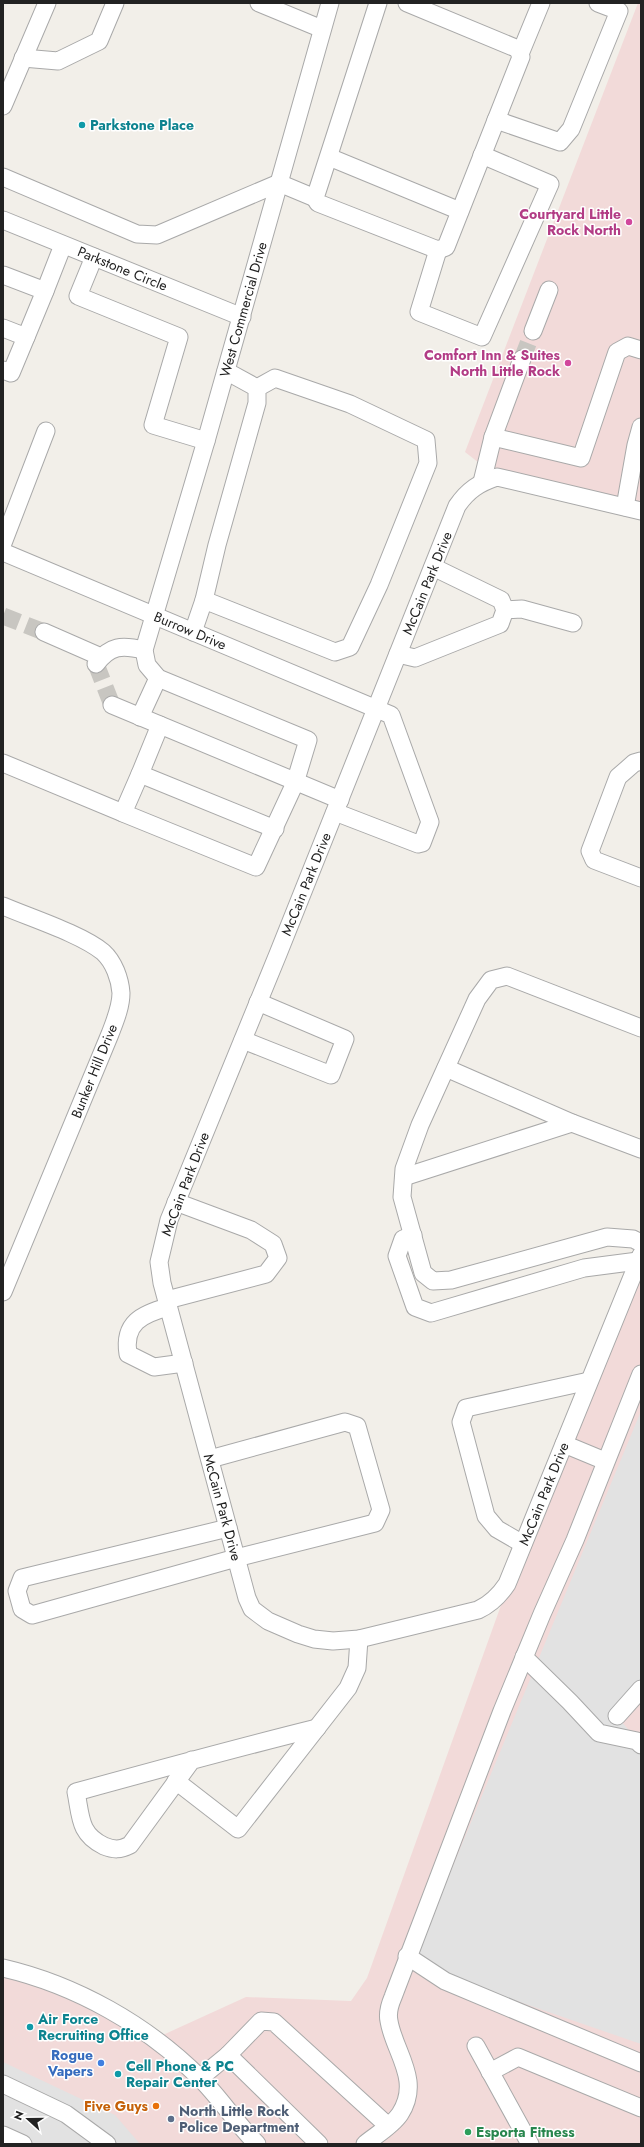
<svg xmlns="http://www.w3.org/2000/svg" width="644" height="2147" viewBox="0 0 644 2147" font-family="Jost,sans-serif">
<rect width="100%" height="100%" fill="#f2efe9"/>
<g fill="#f2dad9">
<path d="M638,3H641V512L497,477L465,452Z"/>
<path d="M641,1255V2144H3V1968L11,1970L154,2039L246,1997L351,2001L367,1978L523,1544Z"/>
</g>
<g fill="#e2e2e2">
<path d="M641,1411V1690L617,1716L641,1745V2044L412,1965Z"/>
<path d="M3,2062L115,2115L140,2144H3Z"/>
</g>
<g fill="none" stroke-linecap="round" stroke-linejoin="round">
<g stroke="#c8c6c1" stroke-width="17" stroke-dasharray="17 8" stroke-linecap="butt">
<path d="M522,359L533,331"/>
<path d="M3,616L44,632"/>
<path d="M96,664L112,705"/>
</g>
<g stroke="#a9a9a9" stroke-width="19">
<g id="minor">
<path d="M259,3L322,29"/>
<path d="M378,3L315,198L318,203L438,250L446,247L521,57L518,49L407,3"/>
<path d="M520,54L541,3"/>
<path d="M23,58L58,61L99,41L115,3"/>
<path d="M3,106L47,3"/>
<path d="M496,120L560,142L571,129L619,11L598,3"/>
<path d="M329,157L460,211"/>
<path d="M3,177L137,234L157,235L279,183L315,198"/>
<path id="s1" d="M3,220L242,317"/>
<path d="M438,250L419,312L482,337L550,184L482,155"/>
<path d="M94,257L78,296L179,337L153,425L206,441"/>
<path d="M3,275L45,291L63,245"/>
<path d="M3,328L26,337L45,291"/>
<path d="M533,331L549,290"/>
<path d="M3,370L11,373L26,337"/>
<path d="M226,371L257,388V403L217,545L204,600L335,652L350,647L379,585L428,463L426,440L350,404L275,378L257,388"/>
<path d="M493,437L581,458L617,352L628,346L641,350"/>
<path d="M482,482L493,437L522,359"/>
<path d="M625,507L636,445L641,427"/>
<path id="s2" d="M641,511L497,477C479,483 468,490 457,506L278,954L169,1220L159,1262L162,1283L247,1598L252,1609L268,1621L298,1634L314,1639L333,1641L359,1639L478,1610C491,1604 499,1596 507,1584L641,1255"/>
<path d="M3,543L46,431"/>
<path id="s3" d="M3,552L391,715L430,822L422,843L418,844L335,812"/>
<path d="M505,610L522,609L573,623"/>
<path d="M44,632L101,657"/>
<path d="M193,632L204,600"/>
<path d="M398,654L415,658L500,624L505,610L501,600L433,567"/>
<path d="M96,664C110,645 122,645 144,650"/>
<path d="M112,705L340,800"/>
<path d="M140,717L158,678"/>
<path d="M160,725L140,774L275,829"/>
<path d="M641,761L634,763L618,777L590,851L594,860L641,878"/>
<path d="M3,763L123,813"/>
<path id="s4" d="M140,774L123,813L256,867L295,783L308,740L158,678L147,665L144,650L206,441L330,3"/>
<path d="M3,906C31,918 81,934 103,952C114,962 120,979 121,993C121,1007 115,1021 110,1034L3,1292"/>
<path d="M641,1028L507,976L491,980L477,999L420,1125L404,1169L402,1197L423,1273L433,1281L451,1280L607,1237L633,1239L641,1243"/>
<path d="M243,1040L331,1075L345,1039L258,1002"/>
<path d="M446,1068L572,1123"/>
<path d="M404,1177L572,1123L641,1149"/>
<path d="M413,1235L403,1239L397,1256L415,1307L431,1313L584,1268L638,1261"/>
<path d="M167,1300L266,1274L278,1258L273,1244L251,1230L176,1202"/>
<path d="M168,1307C142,1314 123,1323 128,1354L154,1367L184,1363"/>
<path d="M564,1444L605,1461"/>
<path d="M210,1459L345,1422L357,1426L381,1510L375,1523L236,1558L32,1615L22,1609L17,1591L22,1578L228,1528"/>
<path d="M523,1544L497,1529L486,1516L461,1422L466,1408L589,1381"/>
<path d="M524,1657L570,1702L599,1733L637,1741L641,1745"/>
<path d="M617,1716L641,1689"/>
<path d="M192,1760L130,1845C120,1850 114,1850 104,1846C79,1834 81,1817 76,1792C156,1770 236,1748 317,1728"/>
<path d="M176,1781L238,1829L348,1688L357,1668L359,1639"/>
<path d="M407,1956L445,1981L641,2063"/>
<path d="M3,1968C76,1985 147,2025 200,2078C220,2098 236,2123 257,2144"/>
<path d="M476,2046L530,2144"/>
<path d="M228,2055L261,2021L274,2022L387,2125"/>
<path d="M490,2072L518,2057L641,2108"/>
<path d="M200,2078L228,2055L319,2144"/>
<path d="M3,2084L66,2114L107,2144"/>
<path d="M3,2135L23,2144"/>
<path d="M365,2144C376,2135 392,2126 400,2114C422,2080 394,2052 389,2021C387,2012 390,2004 393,1997L502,1711L542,1614L575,1540L641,1374"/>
</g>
</g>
<use href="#minor" stroke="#fff" stroke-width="17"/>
</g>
<g fill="#0f9aa8" stroke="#fff" stroke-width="1.5">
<circle cx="82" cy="125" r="4"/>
<circle cx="30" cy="2027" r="4"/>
<circle cx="118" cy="2074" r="4"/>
</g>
<g fill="#d1479c" stroke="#fff" stroke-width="1.5">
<circle cx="629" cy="222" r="4"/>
<circle cx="568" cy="363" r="4"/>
</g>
<circle fill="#3f7fe0" stroke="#fff" stroke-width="1.5" cx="101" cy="2063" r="4"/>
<circle fill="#e8710a" stroke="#fff" stroke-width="1.5" cx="156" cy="2106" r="4"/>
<circle fill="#5c6f8a" stroke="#fff" stroke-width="1.5" cx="171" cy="2119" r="4"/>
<circle fill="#2e9e5b" stroke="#fff" stroke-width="1.5" cx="468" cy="2132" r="4"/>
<g text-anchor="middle" stroke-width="3" stroke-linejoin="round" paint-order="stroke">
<g font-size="14" font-weight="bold" fill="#0d838f" stroke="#fff" text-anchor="start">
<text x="90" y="130">Parkstone Place</text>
<text x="38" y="2024">Air Force<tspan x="38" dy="16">Recruiting Office</tspan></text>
<text x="126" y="2071">Cell Phone &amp; PC<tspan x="126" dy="16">Repair Center</tspan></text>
</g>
<g font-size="14" font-weight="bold" fill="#b23c85" stroke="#fff" text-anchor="end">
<text x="621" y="219">Courtyard Little<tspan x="621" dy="16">Rock North</tspan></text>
<text x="560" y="360">Comfort Inn &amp; Suites<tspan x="560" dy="16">North Little Rock</tspan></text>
</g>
<g font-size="14" fill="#222" stroke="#fff">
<text dy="5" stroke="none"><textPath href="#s1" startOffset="129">Parkstone Circle</textPath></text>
<text dy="5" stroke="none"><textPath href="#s4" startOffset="873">West Commercial Drive</textPath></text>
<text transform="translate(427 583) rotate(-68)" y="5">McCain Park Drive</text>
<text dy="5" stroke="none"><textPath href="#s3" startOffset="203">Burrow Drive</textPath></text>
<text transform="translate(306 884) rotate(-68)" y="5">McCain Park Drive</text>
<text transform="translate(94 1071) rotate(-68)" y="5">Bunker Hill Drive</text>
<text transform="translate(185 1184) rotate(-69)" y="5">McCain Park Drive</text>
<text dy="5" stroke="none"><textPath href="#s2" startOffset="1745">McCain Park Drive</textPath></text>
<text dy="5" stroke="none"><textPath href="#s2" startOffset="1265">McCain Park Drive</textPath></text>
</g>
<g font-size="14" font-weight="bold" fill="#366cbe" stroke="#fff" text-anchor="end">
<text x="93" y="2060">Rogue<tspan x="93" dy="16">Vapers</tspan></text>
</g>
<g font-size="14" font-weight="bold" fill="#c56008" stroke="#fff" text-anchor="end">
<text x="148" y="2111">Five Guys</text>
</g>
<g font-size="14" font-weight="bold" fill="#4e5e75" stroke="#fff" text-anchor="start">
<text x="179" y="2116">North Little Rock<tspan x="179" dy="16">Police Department</tspan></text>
</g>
<g font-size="14" font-weight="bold" fill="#27864d" stroke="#fff" text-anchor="start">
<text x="476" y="2137">Esporta Fitness</text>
</g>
</g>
<rect width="644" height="2147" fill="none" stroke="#222222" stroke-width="8"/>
<g transform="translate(28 2119) rotate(291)" stroke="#ffffff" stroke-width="3" paint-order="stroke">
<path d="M0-3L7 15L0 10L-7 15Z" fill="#222222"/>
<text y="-6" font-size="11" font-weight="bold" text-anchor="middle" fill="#222222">N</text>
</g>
</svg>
